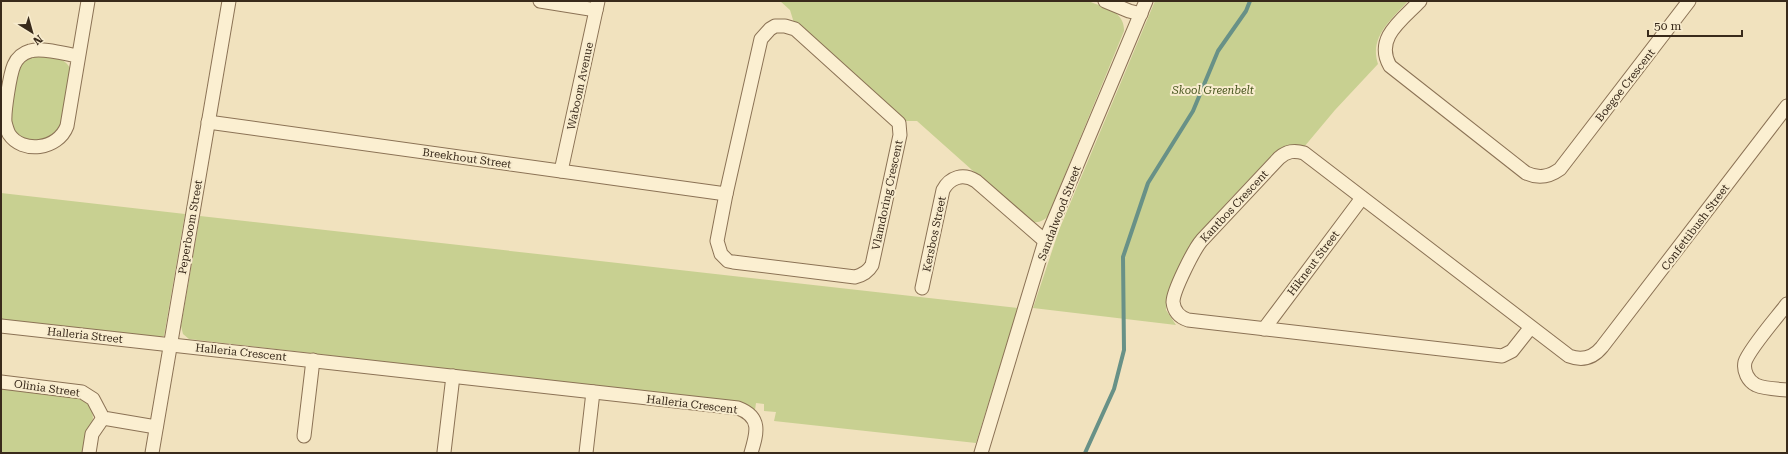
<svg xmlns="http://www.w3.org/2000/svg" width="1788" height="454" viewBox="0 0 1788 454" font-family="'Roboto Serif',serif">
<rect width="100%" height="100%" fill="#f1e2be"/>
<g fill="#c8d091">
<path d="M780,1H1088C1103,7 1125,11 1124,31L1048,216C1042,223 1034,224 1027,219L917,121H904L898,113L794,23L790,10Z"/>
<path d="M1155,1H1408C1391,20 1369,37 1378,64L1335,110L1304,147L1292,145L1276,151C1236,195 1173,248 1166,310L1176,325L1033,308L1059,230Z"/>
<path d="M36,55C48,57 63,55 70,68L61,126L59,130L44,141L27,140L16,134L12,125L11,116L17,71L26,59Z"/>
<path d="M1,193L185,214L164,336L156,338L1,322Z"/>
<path d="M200,216L1018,308L976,443L774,421L776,412L764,411V404L756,403L755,410H754L741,403L189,339L183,334L181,326Z"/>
<path d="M1,388L77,396C104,411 90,429 83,453H1Z"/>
</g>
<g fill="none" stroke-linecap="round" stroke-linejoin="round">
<path stroke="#689187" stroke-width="4" d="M1085,453L1114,389L1124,350L1123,257L1148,183L1193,111L1218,51L1246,11L1250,1"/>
<g stroke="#8b7255" stroke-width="15">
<g id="minor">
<path d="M540,1L596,10"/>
<path d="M1105,1L1129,11L1141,14"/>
<path d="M1420,1C1402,20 1374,38 1390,66L1526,173C1539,179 1549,177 1560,169L1689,1"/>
<path d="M775,26H785L795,29L899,123L900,135L872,265C868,272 863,275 855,277L733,262L728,261L721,254L717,241L726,194L761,39L770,29Z"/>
<path d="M78,56C66,54 42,47 30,51C23,53 17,58 14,65C10,74 4,112 5,122C6,126 7,130 9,134C22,154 58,150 67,126L88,1"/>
<path d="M208,122L726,194"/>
<path d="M561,171L598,1"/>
<path d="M922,288L943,190C950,177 963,173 976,181L1045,241"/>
<path d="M1787,304C1778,316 1749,349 1745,362C1743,371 1748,381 1756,385C1765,389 1778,389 1787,390"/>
<path d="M1,326L738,408C762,417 757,433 751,453"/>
<path d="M1531,327L1512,351L1502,356L1188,320C1179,317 1174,311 1173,302C1173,291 1194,249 1202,240L1279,158C1287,151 1294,150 1304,153L1569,356C1582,361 1593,358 1602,347L1787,106"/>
<path d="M1264,329L1362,198"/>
<path d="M1,382L82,392L93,399L103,418L156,427"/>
<path d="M304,436L313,360"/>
<path d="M444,452L453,376"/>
<path d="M89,453L92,434L103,418"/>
<path d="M152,453L229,1"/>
<path d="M586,453L593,392"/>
<path d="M981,453L1045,241L1146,1"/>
</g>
</g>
<use href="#minor" stroke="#fbefd1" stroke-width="13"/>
</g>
<g text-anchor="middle" stroke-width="4" stroke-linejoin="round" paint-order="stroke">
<g font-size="11" fill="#392a1b" stroke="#f8ecce">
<text transform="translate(1625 85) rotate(-52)" y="4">Boegoe Crescent</text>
<text transform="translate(580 86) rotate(-78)" y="4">Waboom Avenue</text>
<text transform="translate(467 158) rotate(8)" y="4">Breekhout Street</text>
<text transform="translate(887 195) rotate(-78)" y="4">Vlamdoring Crescent</text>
<text transform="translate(1234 206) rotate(-47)" y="4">Kantbos Crescent</text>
<text transform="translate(1059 213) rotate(-69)" y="4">Sandalwood Street</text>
<text transform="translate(190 227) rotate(-80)" y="4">Peperboom Street</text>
<text transform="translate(1695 227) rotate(-53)" y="4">Confettibush Street</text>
<text transform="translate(934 234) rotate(-78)" y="4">Kersbos Street</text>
<text transform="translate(1313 263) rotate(-53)" y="4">Hikneut Street</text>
<text transform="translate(85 335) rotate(6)" y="4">Halleria Street</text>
<text transform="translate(241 352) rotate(6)" y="4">Halleria Crescent</text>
<text transform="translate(47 388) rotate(8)" y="4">Olinia Street</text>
<text transform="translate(692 404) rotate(7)" y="4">Halleria Crescent</text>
</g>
<g font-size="11" font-style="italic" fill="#495720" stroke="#f8ecce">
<text x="1213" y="94">Skool Greenbelt</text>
</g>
</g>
<rect width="1788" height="454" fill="none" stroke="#392a1b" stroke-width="4"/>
<g transform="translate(32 32) rotate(143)" stroke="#f8ecce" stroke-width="3" paint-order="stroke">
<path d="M0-3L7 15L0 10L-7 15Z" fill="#392a1b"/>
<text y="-6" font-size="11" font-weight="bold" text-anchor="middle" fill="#392a1b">N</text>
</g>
<path d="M1648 30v6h94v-6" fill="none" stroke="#392a1b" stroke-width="2"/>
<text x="1654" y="30" font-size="12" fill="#392a1b" stroke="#f8ecce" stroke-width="3" paint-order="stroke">50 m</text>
</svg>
